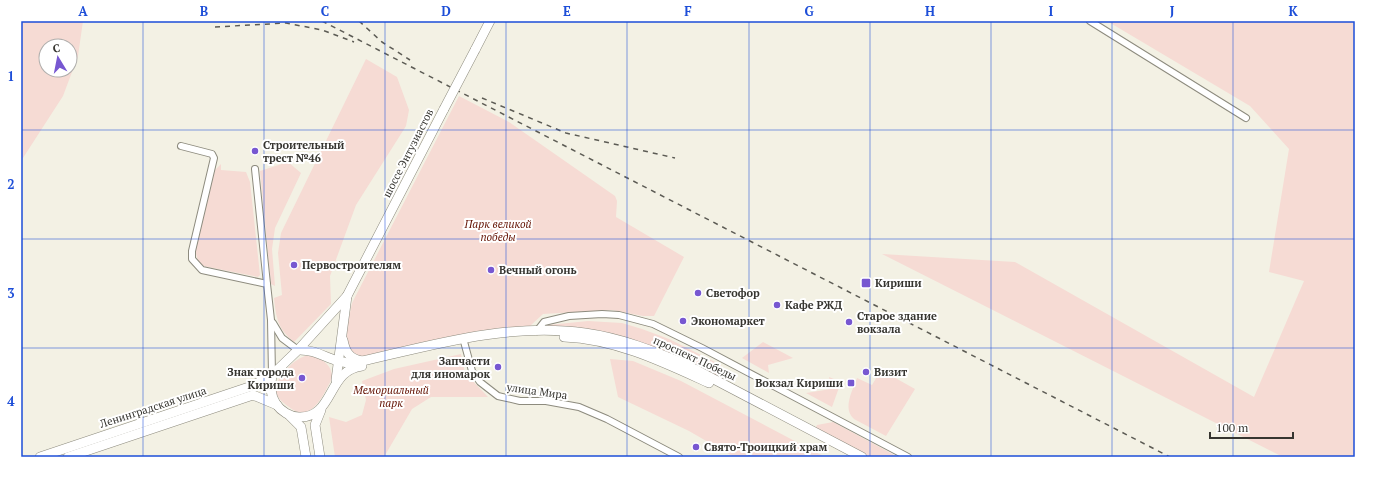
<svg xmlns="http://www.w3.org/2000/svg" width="1376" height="478" viewBox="0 0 1376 478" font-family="'PT Serif',serif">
<rect width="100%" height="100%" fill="#f3f1e4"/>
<g fill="#f6dbd4" fill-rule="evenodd">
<path d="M21,21H83L78,56L63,96L21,161ZM46,46H70V70H46Z"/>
<path d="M1107,21H1355V457H1283L882,254L1015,262L1254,397L1304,281L1269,272L1289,149L1250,106Z"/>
<path d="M366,59L397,77L409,110L406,126L356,205L330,276L331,304L294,342C278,329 276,318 274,298L282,295L278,253L281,233Z"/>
<path d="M459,96L509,122L615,196L617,201L616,217L684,257L654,316H643L612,310L543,314L530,326L523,329L408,346L394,349L388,353L363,358L349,350C344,335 349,318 352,303Z"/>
<path d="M288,162L301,173L275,228L272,249L275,286L271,284L260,171Z"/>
<path d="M221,164V170L246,172L250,182L260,275L258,277L203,266L198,261L195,250L215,170Z"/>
<path d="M588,321L622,323L642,329L669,339L721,365L724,374L719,381L547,328L548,325Z"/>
<path d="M763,342L793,358L768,365L769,373L742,358Z"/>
<path d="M461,354L465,373L488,397H431L412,409L384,457H335L329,417L346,422L362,415L366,400L362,381L394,369Z"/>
<path d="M305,356C316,355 331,362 332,375C332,381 328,385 326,390C319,403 307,422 289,407C282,402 277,398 275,389C278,376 293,360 305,356Z"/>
<path d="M610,359L633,361L681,381L825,457H734L689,431L618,397Z"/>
<path d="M881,370L915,389L886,436L854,419C842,408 853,390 857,378L872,385Z"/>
<path d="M829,377L841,382L832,407L806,393L831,389Z"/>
<path d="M833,422L898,457H866L815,430L817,425Z"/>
</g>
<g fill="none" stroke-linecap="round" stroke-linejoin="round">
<g stroke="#8d8b7e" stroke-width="8">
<g id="minor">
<path d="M1090,21L1246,118"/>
<path d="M181,146L212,154L214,158L192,251V259L202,270L267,284L271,320L272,375"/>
<path d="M255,169L267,284"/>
<path d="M273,323L282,338L298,350"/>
<path d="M537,331L544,322L569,316L602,314L619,315L653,324L702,348L908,457"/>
<path d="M463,338L472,371L480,382L498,396L520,401H546L579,407L607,419L679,457"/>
</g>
</g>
<g stroke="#8d8b7e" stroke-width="10">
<g id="secondary">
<path d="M475,50L490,21"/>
<path d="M564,337C616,339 663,362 709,383"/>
<path d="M343,340C345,351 349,359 362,361"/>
<path d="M298,350L347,296L444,109"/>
<path d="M272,375C270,385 270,395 276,404C281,411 290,417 299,417C326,418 328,390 343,375C348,370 355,367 362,366"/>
<path d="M336,380L347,296"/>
<path d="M290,416L301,427L306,457"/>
<path d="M40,457L252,386L272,375L298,350C320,349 331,364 354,363C429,346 507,322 585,333C621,338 654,351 687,365L862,457"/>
<path d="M68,457L253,395L277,405"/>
<path d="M320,457L315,425L321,410"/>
</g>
</g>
<use href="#minor" stroke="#fff" stroke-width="6"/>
<use href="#secondary" stroke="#fff" stroke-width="9"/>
<g stroke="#5c5b54" stroke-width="1.5" stroke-dasharray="5 5" stroke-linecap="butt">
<path d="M322,21L1170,457"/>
<path d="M359,21L382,42L410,60"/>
<path d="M215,27L286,23L322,30L354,42"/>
<path d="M482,98L566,133L675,158"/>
</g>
<g stroke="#8d8b7e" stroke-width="10" stroke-linecap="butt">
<path id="secondary-bridge" d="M444,109L475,50"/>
</g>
<use href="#secondary-bridge" stroke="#fff" stroke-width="9"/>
</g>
<path fill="none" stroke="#1d4ed8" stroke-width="1" stroke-opacity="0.55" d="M143,21V457M264,21V457M385,21V457M506,21V457M627,21V457M749,21V457M870,21V457M991,21V457M1112,21V457M1233,21V457M21,130H1355M21,239H1355M21,348H1355"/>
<g fill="#7757d1" stroke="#fff" stroke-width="1.5">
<circle cx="255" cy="151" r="4"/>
<circle cx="294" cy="265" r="4"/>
<circle cx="491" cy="270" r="4"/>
<rect x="861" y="278" width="10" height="10" rx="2"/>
<circle cx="698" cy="293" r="4"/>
<circle cx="777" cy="305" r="4"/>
<circle cx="683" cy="321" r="4"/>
<circle cx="849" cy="322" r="4"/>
<circle cx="498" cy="367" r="4"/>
<circle cx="866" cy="372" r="4"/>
<circle cx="302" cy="378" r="4"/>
<rect x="847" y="379" width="8" height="8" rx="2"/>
<circle cx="696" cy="447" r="4"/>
</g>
<g text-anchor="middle" stroke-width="4" stroke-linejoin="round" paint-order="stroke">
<g font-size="11" font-weight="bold" fill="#363530" stroke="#fff" text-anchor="start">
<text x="263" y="149">Строительный<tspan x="263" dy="13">трест №46</tspan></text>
<text x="302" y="269">Первостроителям</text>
<text x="499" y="274">Вечный огонь</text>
<text x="875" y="287">Кириши</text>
<text x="706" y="297">Светофор</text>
<text x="785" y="309">Кафе РЖД</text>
<text x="857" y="320">Старое здание<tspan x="857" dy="13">вокзала</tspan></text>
<text x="691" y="325">Экономаркет</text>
<text x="490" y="365" text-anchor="end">Запчасти<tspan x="490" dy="13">для иномарок</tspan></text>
<text x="294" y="376" text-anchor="end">Знак города<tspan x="294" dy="13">Кириши</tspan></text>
<text x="874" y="376">Визит</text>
<text x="843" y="387" text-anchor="end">Вокзал Кириши</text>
<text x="704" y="451">Свято-Троицкий храм</text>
</g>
<g font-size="11" fill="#363530" stroke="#fff">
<text transform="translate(408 153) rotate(-63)" y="4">шоссе Энтузиастов</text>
<text transform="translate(695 358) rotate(25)" y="4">проспект Победы</text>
<text transform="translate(537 391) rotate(8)" y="4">улица Мира</text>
<text transform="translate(153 407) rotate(-18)" y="4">Ленинградская улица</text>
</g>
<g font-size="11" font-style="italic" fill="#641203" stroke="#fff">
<text x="498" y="228">Парк великой<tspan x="498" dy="13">победы</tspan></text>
<text x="391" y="394">Мемориальный<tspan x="391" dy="13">парк</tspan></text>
</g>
</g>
<rect width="1376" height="478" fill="none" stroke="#ffffff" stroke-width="44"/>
<g transform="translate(58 58) rotate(350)"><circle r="19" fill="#ffffff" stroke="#afaeac"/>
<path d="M0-3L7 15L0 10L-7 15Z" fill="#7757d1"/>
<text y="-6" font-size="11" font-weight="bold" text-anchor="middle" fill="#363530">С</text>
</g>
<path d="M1210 432v6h83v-6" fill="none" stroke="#363530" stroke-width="2"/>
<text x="1216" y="432" font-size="12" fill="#363530" stroke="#ffffff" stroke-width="3" paint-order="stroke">100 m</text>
<rect x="22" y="22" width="1332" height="434" fill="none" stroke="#1d4ed8" stroke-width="1.5"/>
<g font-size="13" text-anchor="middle" font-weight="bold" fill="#1d4ed8">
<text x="83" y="16">A</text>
<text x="204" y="16">B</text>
<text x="325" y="16">C</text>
<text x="446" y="16">D</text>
<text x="567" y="16">E</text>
<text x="688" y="16">F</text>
<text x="809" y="16">G</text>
<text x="930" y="16">H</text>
<text x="1051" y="16">I</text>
<text x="1172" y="16">J</text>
<text x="1293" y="16">K</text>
<text x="11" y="81">1</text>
<text x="11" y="189">2</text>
<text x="11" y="298">3</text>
<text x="11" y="406">4</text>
</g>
</svg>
